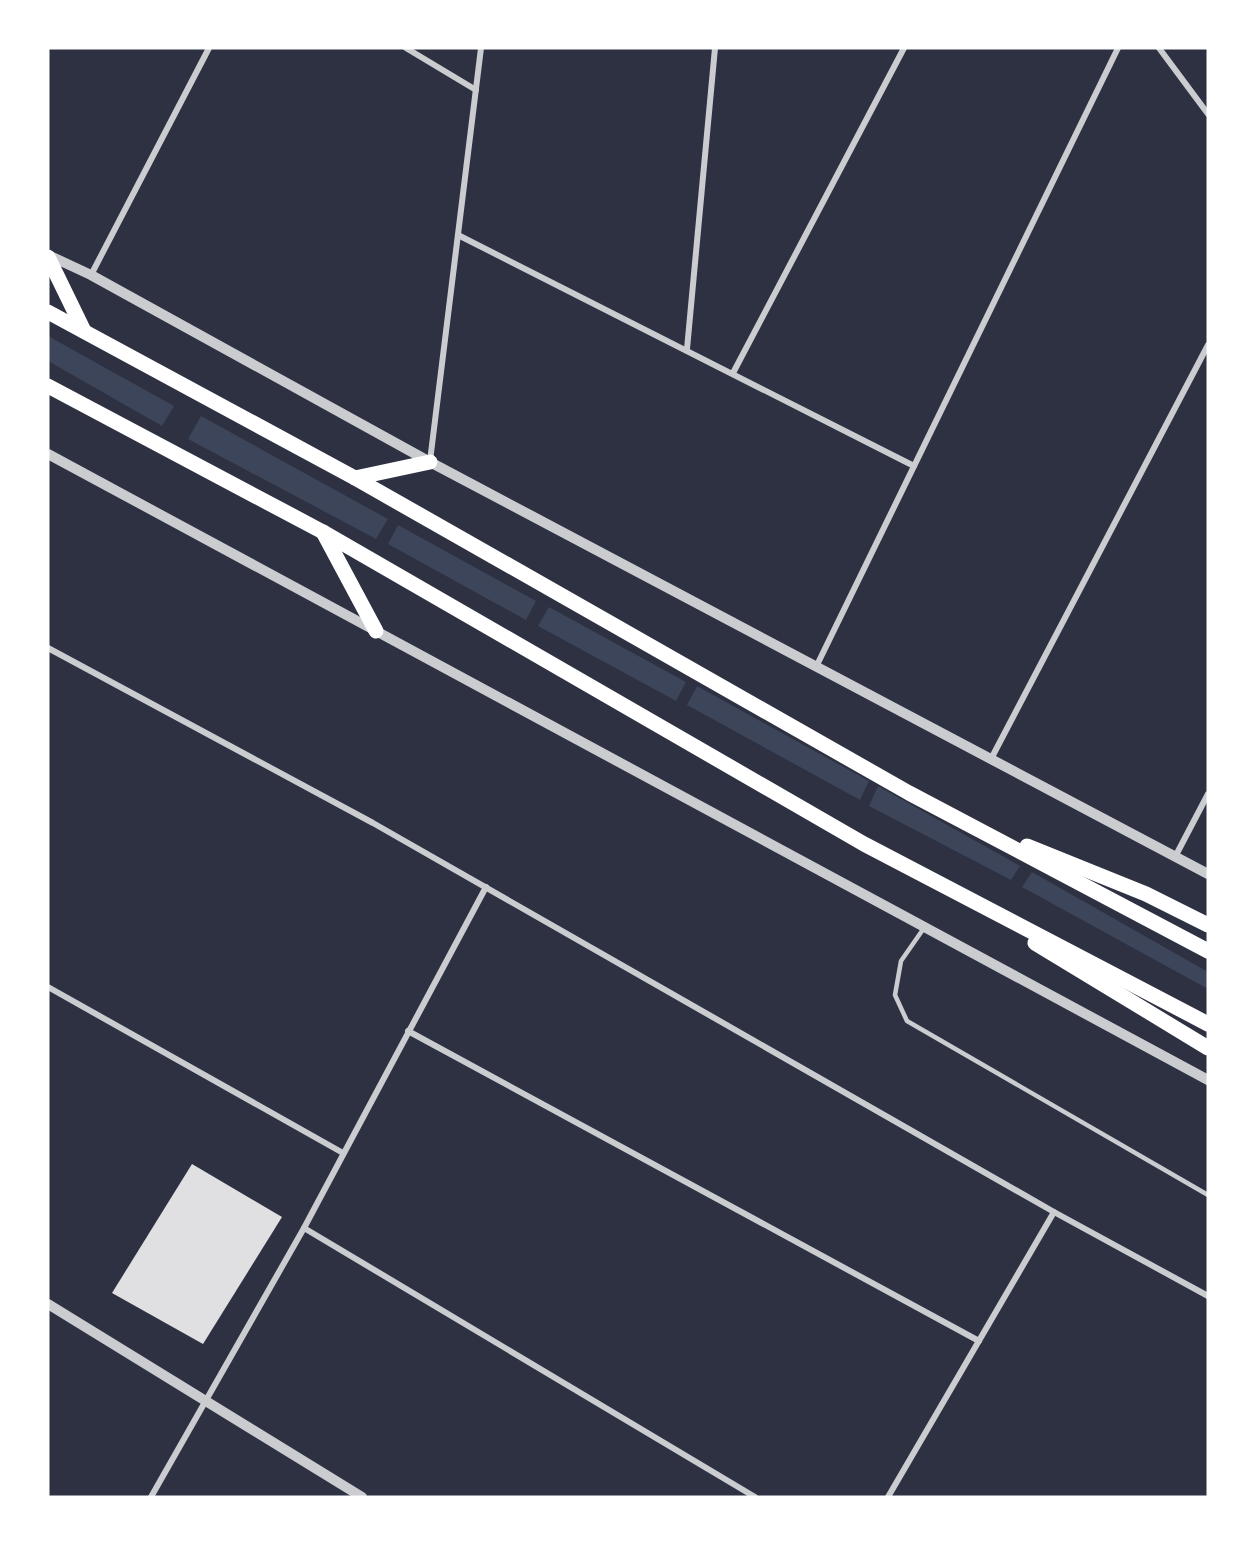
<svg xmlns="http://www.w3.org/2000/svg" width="1256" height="1545" viewBox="0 0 1256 1545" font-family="Merriweather,serif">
<rect width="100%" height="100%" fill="#2d3142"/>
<g fill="#3c4559">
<path d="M48,336L174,406L162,426L48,361Z"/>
<path d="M201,416L388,519L376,539L188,439Z"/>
<path d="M398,525L536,601L526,620L388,544Z"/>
<path d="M549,607L686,682L676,701L538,626Z"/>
<path d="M697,686L869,781L860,800L687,705Z"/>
<path d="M878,786L1020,866L1011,880L869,806Z"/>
<path d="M1032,872L1208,972V989L1022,887Z"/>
</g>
<path fill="#e0e0e3" d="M192,1164L282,1217L203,1344L112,1293Z"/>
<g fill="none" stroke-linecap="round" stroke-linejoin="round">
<path stroke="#caccd0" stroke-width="4.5" d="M924,928L901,961L895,995L907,1021L1208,1195"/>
<g stroke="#caccd0" stroke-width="6">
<path d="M406,48L476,90"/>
<path d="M1159,48L1208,114"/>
<path d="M458,235L914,466"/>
<path d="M91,275L209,48"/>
<path d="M687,349L715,48"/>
<path d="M733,373L904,48"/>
<path d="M430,461L481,48"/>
<path d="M48,648L373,823L1054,1212L1208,1296"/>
<path d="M817,665L1118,48"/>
<path d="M991,759L1208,345"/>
<path d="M1175,857L1208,794"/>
<path d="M48,987L343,1153"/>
<path d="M408,1031L979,1341"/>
<path d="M304,1228L755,1497"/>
<path d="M151,1497L304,1228L486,887"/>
<path d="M888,1497L1054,1212"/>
</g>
<g stroke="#caccd0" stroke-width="10">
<path d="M48,255L91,275L430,462L1208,874"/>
<path d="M48,454L1208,1080"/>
<path d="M48,1304L362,1497"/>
</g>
<g stroke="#fff" stroke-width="15">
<path d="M48,257L84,331"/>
<path d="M48,312L355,478L909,793L1208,951"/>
<path d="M48,386L323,532L864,844L1208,1024"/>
<path d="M355,478L430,462"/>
<path d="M323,532L376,631"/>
<path d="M1027,846L1146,894L1208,925"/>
<path d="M1035,943L1208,1048"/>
</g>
</g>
<rect width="1256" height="1545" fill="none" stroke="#ffffff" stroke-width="99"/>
</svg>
